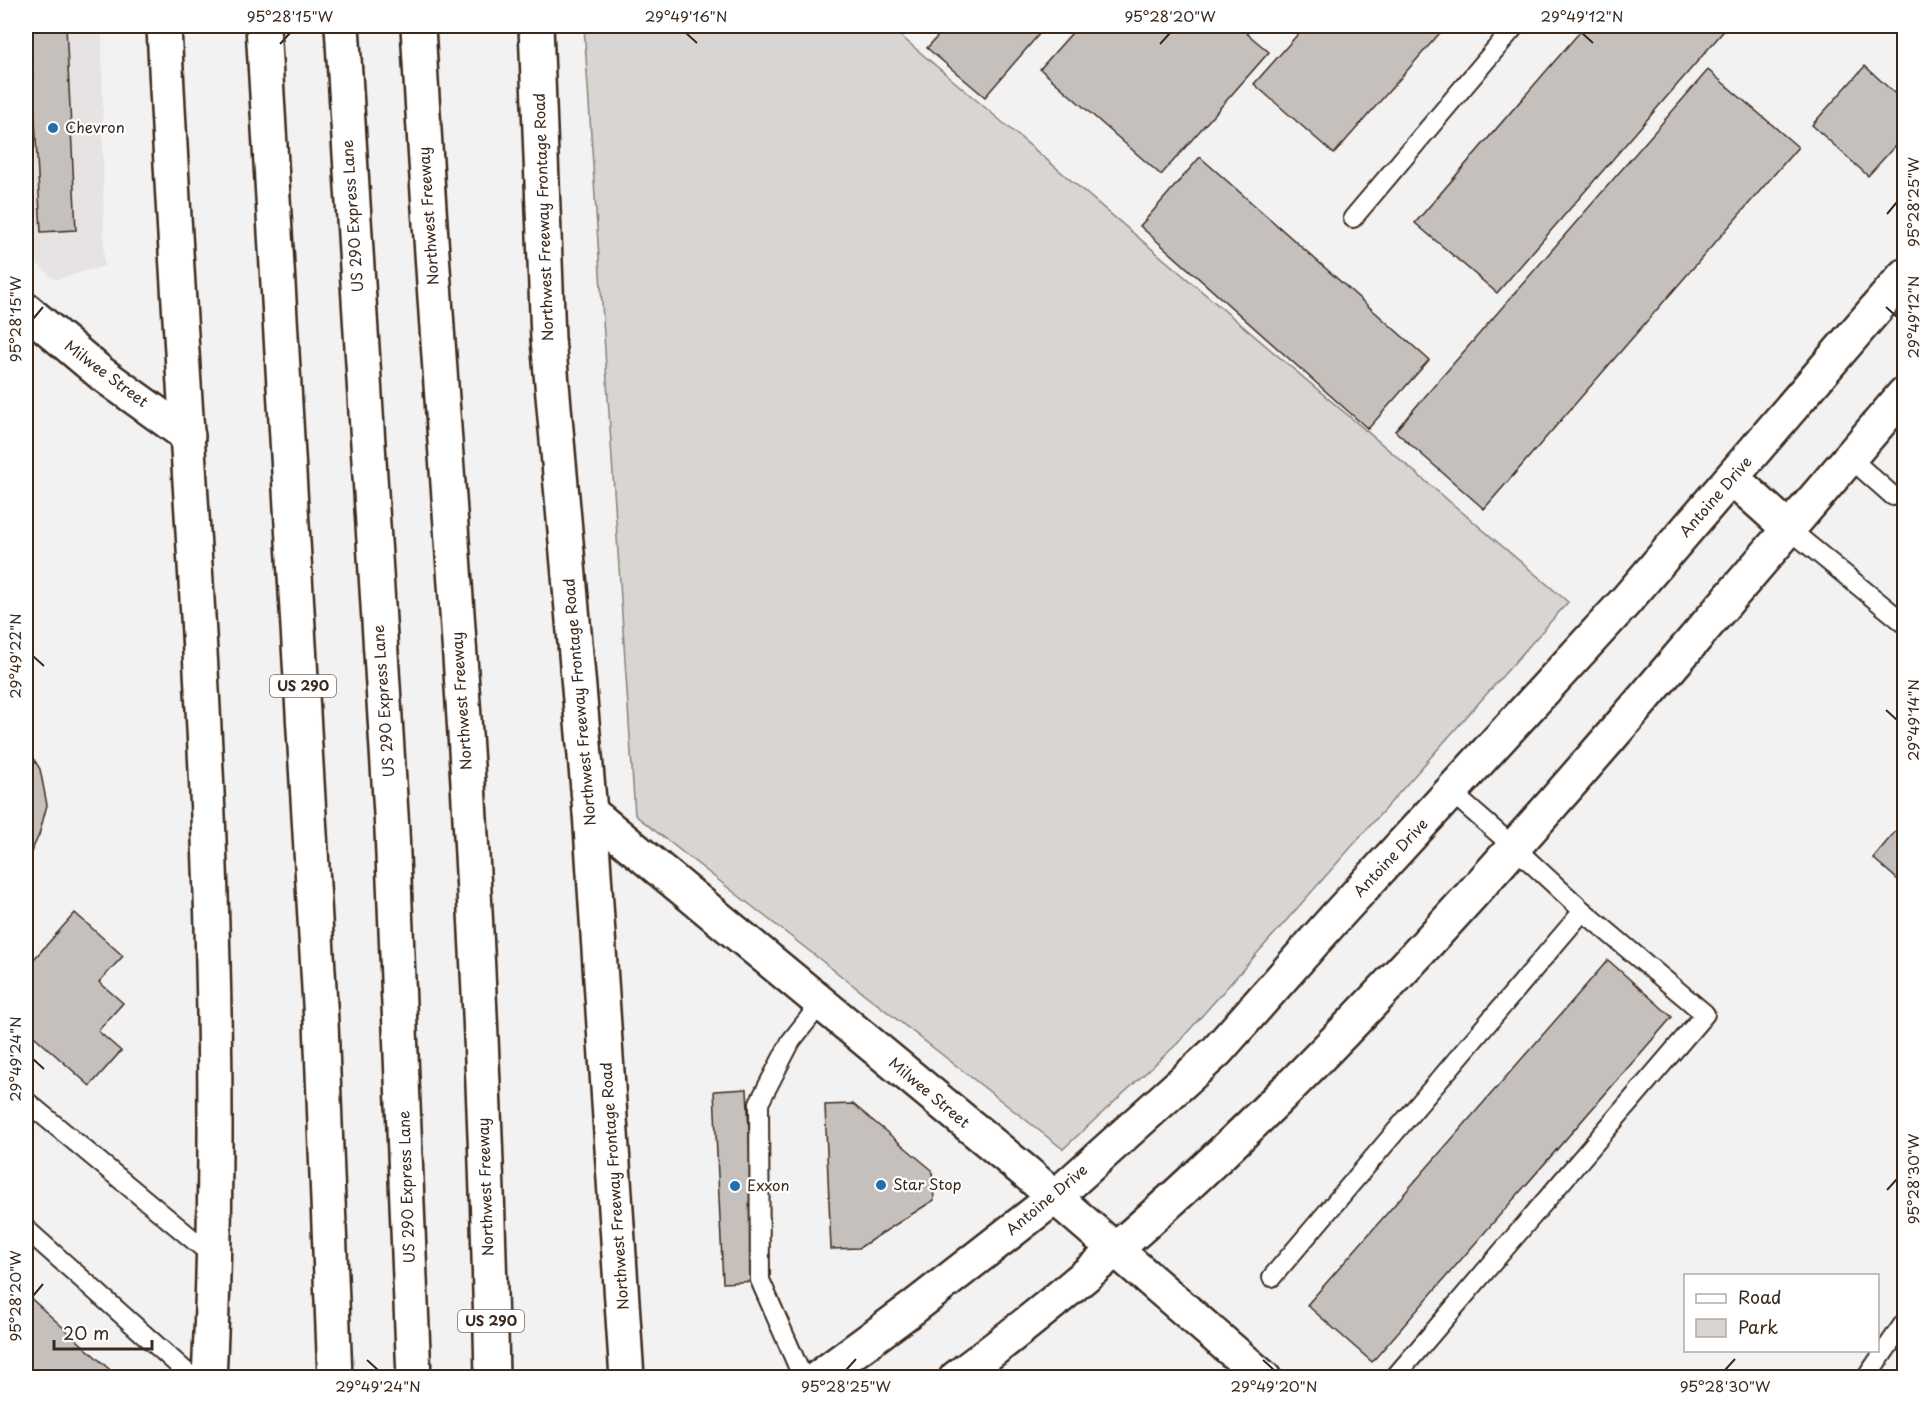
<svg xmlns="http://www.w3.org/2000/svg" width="1930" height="1403" viewBox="0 0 1930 1403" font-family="'Playpen Sans',sans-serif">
<rect width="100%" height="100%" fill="#f3f2f2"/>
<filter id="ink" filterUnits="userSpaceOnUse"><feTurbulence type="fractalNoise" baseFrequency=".0167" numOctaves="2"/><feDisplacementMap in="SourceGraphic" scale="12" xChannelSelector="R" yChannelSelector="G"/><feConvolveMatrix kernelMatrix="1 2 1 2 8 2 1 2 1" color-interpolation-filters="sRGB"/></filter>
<g filter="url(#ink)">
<path fill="#e6e3e2" d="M26,26H102L104,266L55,280L26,254Z"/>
<path fill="#d8d5d2" stroke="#8a8078" stroke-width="1.5" d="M584,26H889L1568,602L1177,1044L1063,1149L635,815Z"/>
<g fill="#c6c0bd" stroke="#3b2a1e" stroke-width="1.5">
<path d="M30,26H66L76,230L41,232Z"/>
<path d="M947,26H1046L985,97L927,48Z"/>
<path d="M1078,26H1238L1269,52L1161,175L1040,69Z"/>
<path d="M1305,26H1446L1334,154L1254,84Z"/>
<path d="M1585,26H1728L1497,293L1415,223Z"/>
<path d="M1865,66L1904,102V136L1868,176L1812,125Z"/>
<path d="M1708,70L1798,147L1484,509L1395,431Z"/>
<path d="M1200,157L1429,360L1368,429L1140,226Z"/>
<path d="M26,747L40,769L47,805L39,835L26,863Z"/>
<path d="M1904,821V885L1873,858Z"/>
<path d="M75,913L123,956L99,982L123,1003L98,1031L121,1051L90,1086L26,1029V968Z"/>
<path d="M1608,960L1672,1017L1372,1362L1307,1305Z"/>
<path d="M747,1089L756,1281L723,1283L714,1091Z"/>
<path d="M853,1104L932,1170L934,1200L859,1248L831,1249L825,1105Z"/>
<path d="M26,1294L119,1378H26Z"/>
</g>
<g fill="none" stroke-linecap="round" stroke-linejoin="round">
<g stroke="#3b2a1e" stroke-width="22">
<g id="lane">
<path d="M1353,218L1515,26"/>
<path d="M1850,458L1893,496"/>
<path d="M1789,529L1904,623"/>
<path d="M26,1101L214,1257"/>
<path d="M26,1229L193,1378"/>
<path d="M1272,1277L1583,911"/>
<path d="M803,1378L760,1280L759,1103L791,1041L821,1003"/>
<path d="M1394,1378L1705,1014L1583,911L1515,848L1451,792"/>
<path d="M1866,1378L1904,1323"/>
</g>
</g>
<g stroke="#3b2a1e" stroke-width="38">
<g id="street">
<path d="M26,310L102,374L188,436"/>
<path d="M590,812L1028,1174L1264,1378"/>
</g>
</g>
<g stroke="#3b2a1e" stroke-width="38">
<g id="secondary">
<path d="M164,26C184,476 232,926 209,1378"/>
<path d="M536,26L548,339L590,812L627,1378"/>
<path d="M1732,478L1789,529"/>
<path d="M818,1378L914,1307L1055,1197L1217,1051L1334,919L1624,603L1904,276"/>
<path d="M956,1378C1210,1190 1422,956 1627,718C1719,610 1812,502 1904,394"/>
</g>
</g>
<g stroke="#3b2a1e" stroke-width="38">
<g id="highway">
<path d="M263,26L321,1022L335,1378"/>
<path d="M342,26L392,830L414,1378"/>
<path d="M418,26C431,272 452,519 467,766C479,969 488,1174 492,1378"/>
</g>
</g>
<use href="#lane" stroke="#fff" stroke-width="18"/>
<use href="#street" stroke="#fff" stroke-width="33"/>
<use href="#secondary" stroke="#fff" stroke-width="33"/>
<use href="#highway" stroke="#fff" stroke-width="33"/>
</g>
</g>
<path fill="none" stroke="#3b2a1e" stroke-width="2" d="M686,33L697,43M1582,33L1593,43M280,44L290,33M1160,44L1170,33M1887,214L1897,202M1886,307L1897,317M33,319L43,307M33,656L44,666M1886,710L1897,720M33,1059L44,1069M1887,1190L1897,1179M33,1296L43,1284M367,1360L378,1370M1263,1360L1274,1370M846,1370L856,1359M1725,1370L1735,1359"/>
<g fill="#1f6fb2" stroke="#fff" stroke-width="2">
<circle cx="53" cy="128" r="6"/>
<circle cx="881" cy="1185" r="6"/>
<circle cx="735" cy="1186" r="6"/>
</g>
<g text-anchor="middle" stroke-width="4.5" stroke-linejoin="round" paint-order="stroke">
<g fill="#fff" stroke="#766a62" stroke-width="1.5">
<rect x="270" y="675" width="66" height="22" rx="4.5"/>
<rect x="458" y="1310" width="66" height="22" rx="4.5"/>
</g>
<g font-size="14" font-weight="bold" fill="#3b2a1e">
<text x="303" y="691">US 290</text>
<text x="491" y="1326">US 290</text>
</g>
<g font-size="15" fill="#3b2a1e" stroke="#fff" text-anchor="start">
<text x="65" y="133">Chevron</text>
<text x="893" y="1190">Star Stop</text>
<text x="747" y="1191">Exxon</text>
</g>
<g font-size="15" fill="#3b2a1e" stroke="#fff">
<text transform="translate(353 216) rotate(-94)" y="5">US 290 Express Lane</text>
<text transform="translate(429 216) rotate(-94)" y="5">Northwest Freeway</text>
<text transform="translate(544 217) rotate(-92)" y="5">Northwest Freeway Frontage Road</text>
<text transform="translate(106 374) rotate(37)" y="5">Milwee Street</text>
<text transform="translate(1716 497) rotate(-49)" y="5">Antoine Drive</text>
<text transform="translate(384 701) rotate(-94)" y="5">US 290 Express Lane</text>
<text transform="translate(462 701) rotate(-94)" y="5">Northwest Freeway</text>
<text transform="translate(580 702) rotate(-95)" y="5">Northwest Freeway Frontage Road</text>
<text transform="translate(1391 858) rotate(-47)" y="5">Antoine Drive</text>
<text transform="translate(929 1093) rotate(40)" y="5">Milwee Street</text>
<text transform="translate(615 1186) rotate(-94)" y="5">Northwest Freeway Frontage Road</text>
<text transform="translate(407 1187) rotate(-92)" y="5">US 290 Express Lane</text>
<text transform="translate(486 1187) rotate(-92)" y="5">Northwest Freeway</text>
<text transform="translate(1047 1200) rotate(-40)" y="5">Antoine Drive</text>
</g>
</g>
<rect width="1930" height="1403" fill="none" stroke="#fff" stroke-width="66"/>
<rect x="1684" y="1274" width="195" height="78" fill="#ffffff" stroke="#b1aaa5" stroke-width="1.5"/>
<rect x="1696" y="1294" width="30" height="9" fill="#ffffff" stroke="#b1aaa5" stroke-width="1.5"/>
<text x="1738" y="1304" font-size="18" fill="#3b2a1e">Road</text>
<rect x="1696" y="1319" width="30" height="18" fill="#d8d5d2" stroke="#b1aaa5" stroke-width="1.5"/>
<text x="1738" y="1334" font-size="18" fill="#3b2a1e">Park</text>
<path d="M54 1340v9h98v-9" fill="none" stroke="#3b2a1e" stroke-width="3"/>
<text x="63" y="1340" font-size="18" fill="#3b2a1e" stroke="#ffffff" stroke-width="4.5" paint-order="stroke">20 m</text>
<rect x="33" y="33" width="1864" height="1337" fill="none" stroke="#3b2a1e" stroke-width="2"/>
<g font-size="15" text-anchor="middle" fill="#3b2a1e">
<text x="290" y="22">95°28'15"W</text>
<text x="686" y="22">29°49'16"N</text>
<text x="1170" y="22">95°28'20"W</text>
<text x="1582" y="22">29°49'12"N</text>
<text transform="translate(1914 202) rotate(-90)" y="5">95°28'25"W</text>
<text transform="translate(1914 317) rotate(-90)" y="5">29°49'12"N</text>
<text transform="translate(16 319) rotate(-90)" y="5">95°28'15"W</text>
<text transform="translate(16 656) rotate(-90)" y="5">29°49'22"N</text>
<text transform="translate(1914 720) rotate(-90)" y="5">29°49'14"N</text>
<text transform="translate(16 1059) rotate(-90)" y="5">29°49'24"N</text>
<text transform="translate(1914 1179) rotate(-90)" y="5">95°28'30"W</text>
<text transform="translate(16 1296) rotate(-90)" y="5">95°28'20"W</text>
<text x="378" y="1392">29°49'24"N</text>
<text x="846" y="1392">95°28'25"W</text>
<text x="1274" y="1392">29°49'20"N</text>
<text x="1725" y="1392">95°28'30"W</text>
</g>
</svg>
